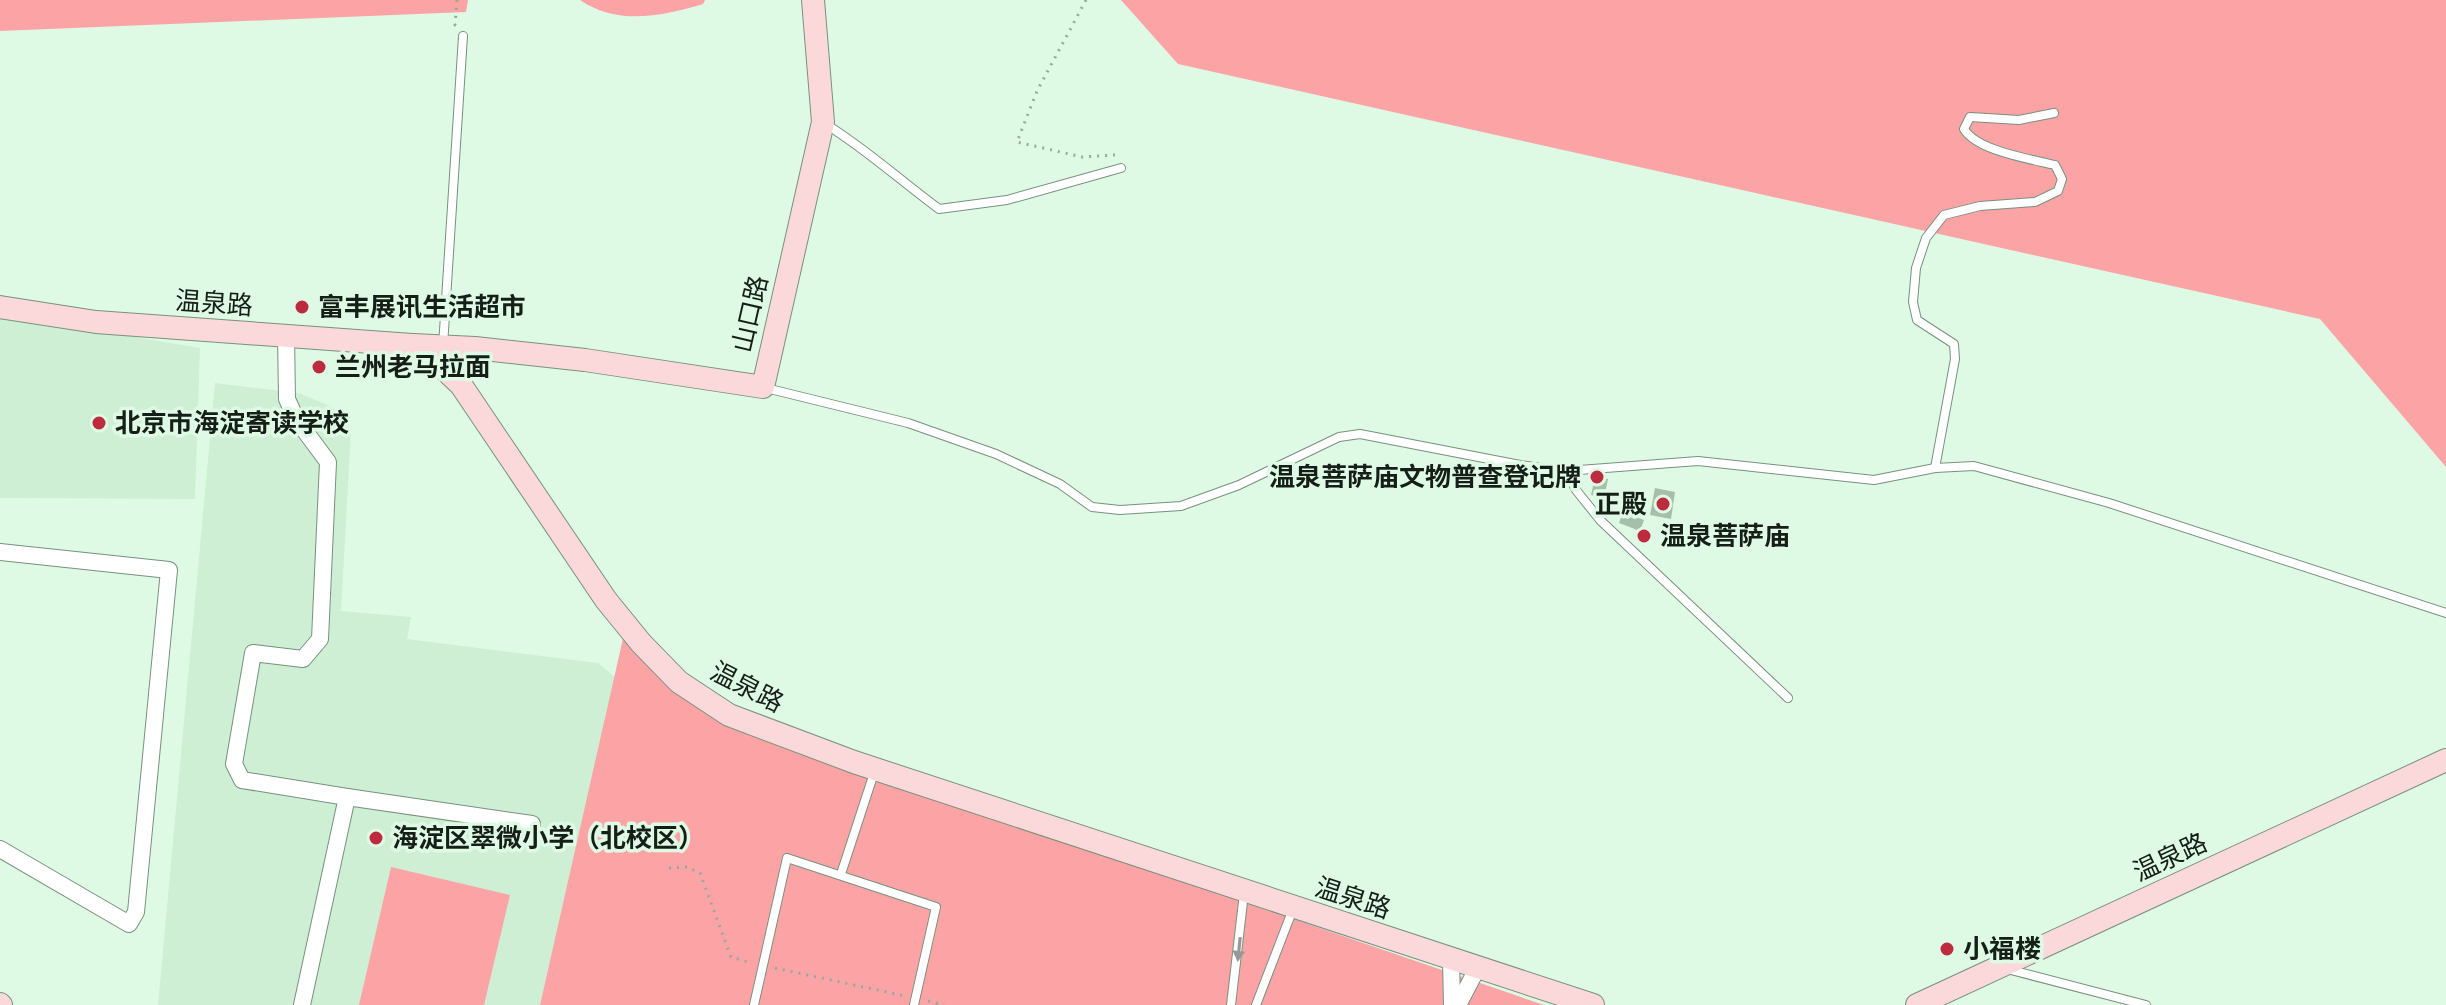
<svg xmlns="http://www.w3.org/2000/svg" width="2446" height="1005" viewBox="0 0 2446 1005" font-family="'Work Sans','Noto Sans SC',sans-serif">
<rect width="100%" height="100%" fill="#dffae4"/>
<g fill="#ceefd4">
<path d="M0,314L200,348L195,499L0,498Z"/>
<path d="M215,383L299,393L330,406L346,417L351,433L341,611L411,617L407,639L598,663L616,678L540,1005H158Z"/>
</g>
<g fill="#fca4a5">
<path d="M0,0H468L466,12L0,31Z"/>
<path d="M580,0H705L703,4C662,16 618,26 580,0Z"/>
<path d="M1121,0H2446V467L2320,319L1178,64Z"/>
<path d="M624,634L673,687L718,722L1544,1005H540Z"/>
<path d="M391,867L510,895L484,1005H359Z"/>
</g>
<g fill="#a6bfaa">
<path d="M1595,477L1608,479L1604,498L1591,495Z"/>
<path d="M1655,488L1675,492L1671,519L1650,515Z"/>
<path d="M1623,512L1644,520L1640,531L1619,523Z"/>
</g>
<g fill="none" stroke-linecap="round" stroke-linejoin="round">
<g stroke="#78917d" stroke-width="10">
<g id="lane">
<path d="M827,125C866,149 901,181 939,209L1007,200L1121,168"/>
<path d="M443,346L463,36"/>
<path d="M766,388L908,423L996,454L1060,484L1092,507L1120,510L1181,506L1239,485L1339,437L1360,434L1520,465L1566,471L1698,461L1874,480L1935,468L1974,466L2109,503L2446,613"/>
<path d="M1935,468L1955,359L1954,344L1917,320L1913,302L1916,268L1926,238L1944,215L1980,206L2035,202L2058,191L2062,179L2055,165C2031,159 1977,151 1964,129L1970,117L2019,120L2054,113"/>
<path d="M1566,471L1576,490L1600,520L1788,698"/>
<path d="M841,874L875,770"/>
<path d="M2007,969L2146,1005"/>
<path d="M754,1005L787,858L936,907L914,1005"/>
<path d="M1231,1005L1244,893"/>
<path d="M1256,1005L1293,909"/>
</g>
</g>
<g stroke="#78917d" stroke-width="18">
<g id="street">
<path d="M286,335L287,399L296,419L328,462L320,639L303,659L253,653L234,764L242,780L347,797L302,1005"/>
<path d="M0,552L169,570L136,912L129,924L0,849"/>
<path d="M347,797L532,824"/>
<path d="M1451,958L1452,1005"/>
<path d="M1458,1005L1478,967"/>
</g>
</g>
<g stroke="#78917d" stroke-width="24">
<g id="secondary">
<path d="M0,307L96,322L412,345L439,364L461,385L606,600L641,643L679,682L729,715L854,762L1593,1005"/>
<path d="M413,345L475,348L585,360L763,387L823,122L813,0"/>
<path d="M0,1004L1,1005"/>
<path d="M1917,1005L2446,760"/>
</g>
</g>
<g stroke="#95aa99" stroke-width="3" stroke-dasharray="2 6" stroke-linecap="butt">
<path d="M457,0L455,25H458"/>
<path d="M1086,0L1037,91L1017,142L1082,157L1115,155"/>
<path d="M669,868L687,867L700,873L731,957L752,963"/>
<path d="M775,968L905,996"/>
<path d="M928,1001L944,1005"/>
</g>
<use href="#lane" stroke="#fff" stroke-width="8"/>
<use href="#street" stroke="#fff" stroke-width="16"/>
<use href="#secondary" stroke="#fbd9da" stroke-width="22"/>
</g>
<defs><path id="oneway-solid" d="M-6-.8H1V-3.2L6.5 0L1 3.2V.8H-6Z" transform="scale(2)"/></defs>
<use fill="#969a97" href="#oneway-solid" transform="translate(1239 949) rotate(96)"/>
<g fill="#bc2b3e" stroke="#dffae4" stroke-width="3">
<circle cx="302" cy="307" r="8"/>
<circle cx="319" cy="367" r="8"/>
<circle cx="99" cy="423" r="8"/>
<circle cx="1597" cy="477" r="8"/>
<circle cx="1663" cy="504" r="8"/>
<circle cx="1644" cy="536" r="8"/>
<circle cx="376" cy="838" r="8"/>
<circle cx="1947" cy="949" r="8"/>
</g>
<g text-anchor="middle" stroke-width="7" stroke-linejoin="round" paint-order="stroke">
<g font-size="26" fill="#151f17" stroke="#dffae4">
<text transform="translate(214 303) rotate(4)" y="9">温泉路</text>
<text transform="translate(750 314) rotate(-77)" y="9">山口路</text>
<text transform="translate(747 687) rotate(27)" y="9">温泉路</text>
<text transform="translate(2170 857) rotate(-25)" y="9">温泉路</text>
<text transform="translate(1353 898) rotate(18)" y="9">温泉路</text>
</g>
<g font-size="26" font-weight="bold" fill="#151f17" stroke="#dffae4" text-anchor="start">
<text x="318" y="316">富丰展讯生活超市</text>
<text x="335" y="376">兰州老马拉面</text>
<text x="115" y="432">北京市海淀寄读学校</text>
<text x="1581" y="486" text-anchor="end">温泉菩萨庙文物普查登记牌</text>
<text x="1647" y="513" text-anchor="end">正殿</text>
<text x="1660" y="545">温泉菩萨庙</text>
<text x="392" y="847">海淀区翠微小学（北校区）</text>
<text x="1963" y="958">小福楼</text>
</g>
</g>
</svg>
